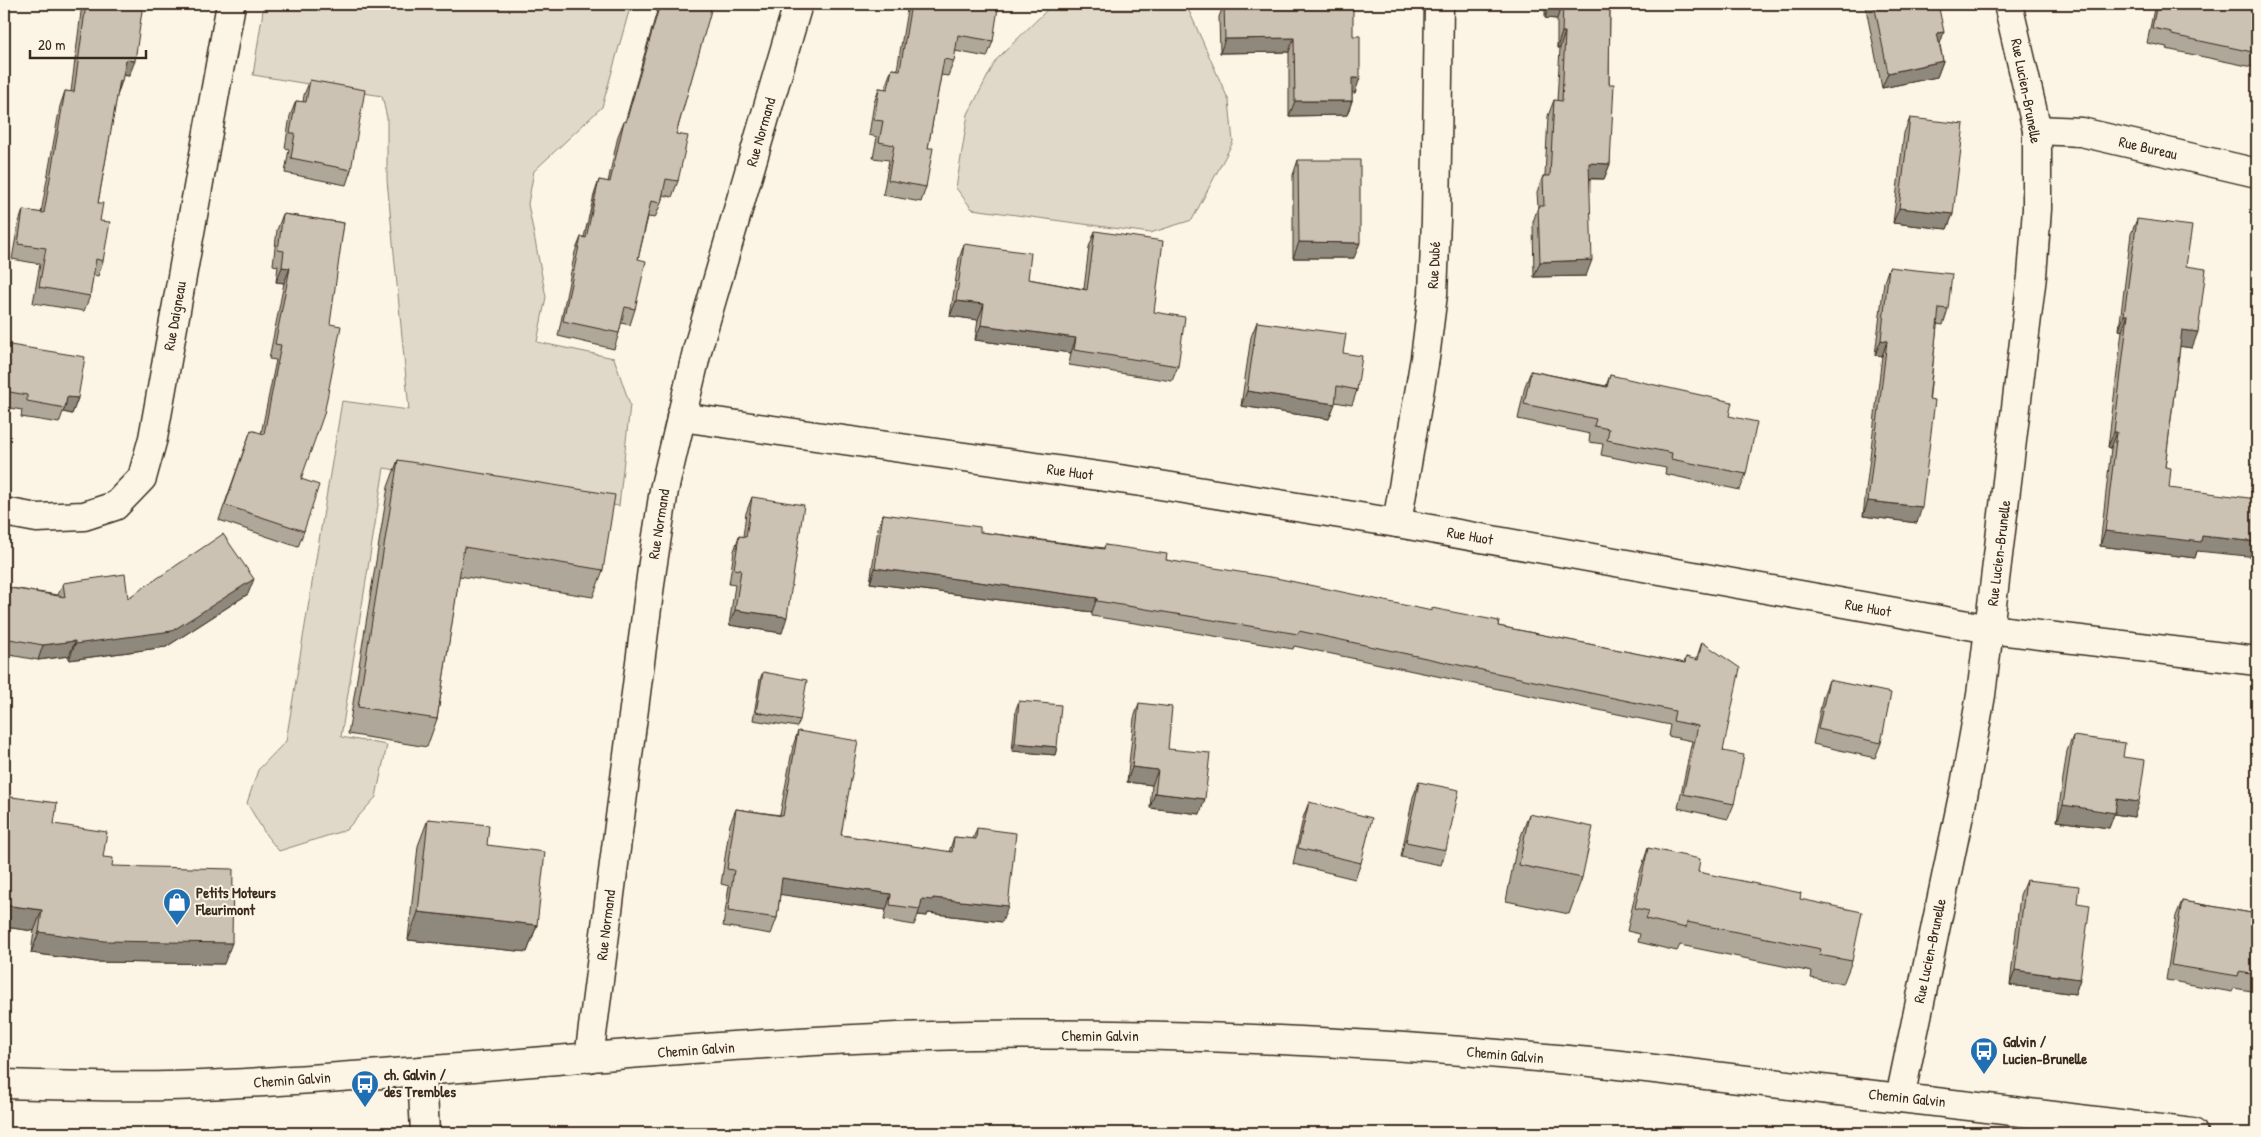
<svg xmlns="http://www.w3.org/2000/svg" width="2261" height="1137" viewBox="0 0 2261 1137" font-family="'Patrick Hand',sans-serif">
<rect width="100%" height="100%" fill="#fcf5e5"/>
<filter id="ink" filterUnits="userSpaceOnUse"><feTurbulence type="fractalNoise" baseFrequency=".02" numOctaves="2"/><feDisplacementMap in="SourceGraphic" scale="10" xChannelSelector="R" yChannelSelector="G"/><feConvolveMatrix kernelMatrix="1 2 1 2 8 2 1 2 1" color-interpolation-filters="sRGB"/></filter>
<g filter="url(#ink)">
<g fill="#e0d8c8" stroke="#8e8173">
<path d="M264,4H631L602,107L534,171L528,204L546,297L537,342L614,358L630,405L619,506L384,468L341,737L387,745L376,797L346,830L279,851L266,835L247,803L258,770L286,741L342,401L409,410L387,180V118L382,96L253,75Z"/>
<path d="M1053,4H1186L1229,101L1233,142L1192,220L1150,233L972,209L956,188L968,114L996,60Z"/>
</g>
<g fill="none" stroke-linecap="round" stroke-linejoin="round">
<g stroke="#3b2a1e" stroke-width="31">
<g id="minor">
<path d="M2037,130L2081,132L2257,173"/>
<path d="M681,417L1141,482L1397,523L1990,629L2257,661"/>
<path d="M4,512L37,518L84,516L115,506L142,478L153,438L231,4"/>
<path d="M1397,523L1425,358L1433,294L1436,220L1439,4"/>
<path d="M589,1058L652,569L664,490L698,347L798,4"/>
<path d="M422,1071L425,1133"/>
<path d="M4,1084C77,1086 151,1088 224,1084C474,1072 723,1039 973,1035C1183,1032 1393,1043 1601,1063C1675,1071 1748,1080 1821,1089C1945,1103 2069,1117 2193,1133"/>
<path d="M1900,1098L1964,791L1981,695L2032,276L2037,209V130L2008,4"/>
</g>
</g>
<use href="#minor" stroke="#fcf5e5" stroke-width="28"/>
</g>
<g fill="#afa79a" stroke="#3b2a1e">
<path d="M82,4H143L129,76L123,75L117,95L98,203L103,261L98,276L93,275L90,296L84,311L33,303L40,264L12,259L18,225L23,210L41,213L60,106L65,91L71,92Z"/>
<path d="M659,4H712L676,134L678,181L672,197L663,195L661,203L655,218L648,217L638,259L635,309L630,325L621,323L619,333L614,349L558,336L575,252L581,237H584L594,195L599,180L608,182L618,136L624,121L625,122Z"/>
<path d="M908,4H977L993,41L987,57L955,51L954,61L948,76L941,75L928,148L926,187L921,202L883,195L889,160L873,158L877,137L869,135L874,103L879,88L886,89V84L892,69L897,70Z"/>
<path d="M1224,4L1353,36L1355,93L1352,92V101L1347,115L1289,116V52L1220,53L1219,17Z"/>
<path d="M1545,4H1610L1609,84L1610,164L1604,179H1590L1586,276L1534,277L1533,222L1538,207L1537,192L1543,176H1545L1548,116L1554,100L1557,101L1560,48H1557V19L1545,18Z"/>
<path d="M1865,4H1938L1940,45L1943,61L1937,77L1882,88Z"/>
<path d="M2155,4H2257V68L2166,49L2167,47L2147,43Z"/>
<path d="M310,80L351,170L346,185L285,173L289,149L285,148L290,116L296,101L303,102L304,95Z"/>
<path d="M1910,118L1953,214L1947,229L1893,223L1904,133Z"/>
<path d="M1298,160L1354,258H1293V175Z"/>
<path d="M283,214L344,223L301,479L304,531L298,547L219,520L251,430L261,434L276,360L269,359L284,283L276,282L278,266L273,265L277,230Z"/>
<path d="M2137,219L2186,266L2192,348L2180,346L2165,467L2169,488L2197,551L2195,558L2100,546L2111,448L2108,447L2122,331L2119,330L2131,234Z"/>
<path d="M1095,231L1154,312L1178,366L1172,381L1069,365L1071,353L975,340L978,320L950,316L959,259L964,244L1028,279L1084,289L1089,247Z"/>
<path d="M1889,267L1948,309L1943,325L1937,324L1917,523L1863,516L1882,356L1875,355L1884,282Z"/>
<path d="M1257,322L1343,353L1357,390L1352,405L1335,402L1329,419L1241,406L1251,337Z"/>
<path d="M4,344L78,398L72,414L63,412L59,423L21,417L22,410L4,407Z"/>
<path d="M1531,371L1606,386L1610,375L1729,416L1746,474L1740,490L1665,474L1666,468L1601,455L1603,444L1589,442L1590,434L1518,419L1525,386Z"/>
<path d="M398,460L603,570L593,597L459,576L437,719L427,747L348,734L388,487Z"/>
<path d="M752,497L782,633L729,625L735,585L729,584L734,551L739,536L743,537L746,513Z"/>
<path d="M883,514L980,532L1104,548L1105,545L1166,560L1684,663L1686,657L1696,660L1702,642L1734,804L1728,819L1678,808L1692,741L1668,736L1670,725L1294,646L1293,649L1092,616V612L870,583L878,528Z"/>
<path d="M63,583L128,598L248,594L166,647L69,660V656L38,660L4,654V587L58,595Z"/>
<path d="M763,672L800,720L797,727L753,720L760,679Z"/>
<path d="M1829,680L1881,743L1875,758L1813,744L1823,696Z"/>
<path d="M1019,701L1057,747L1055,755L1012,751L1016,709Z"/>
<path d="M1139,703L1168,749L1200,814L1150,808L1152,785L1127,782L1134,718Z"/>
<path d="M798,731L841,835L949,852L954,837L973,839L977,828L1002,922L928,913L927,916L918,915L914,925L884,920L886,910L780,894L777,918L771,934L723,926L729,886L721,884L730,824L736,809L780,815L793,746Z"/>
<path d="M2073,736L2123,757L2134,817L2114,814L2109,828L2057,821L2067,751Z"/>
<path d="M1419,782L1446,850L1441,865L1401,857L1413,797Z"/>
<path d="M4,796L103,857L112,866L224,964L96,962L31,953L34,931L4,927Z"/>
<path d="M1309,802L1361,863L1355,879L1293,864L1303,818Z"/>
<path d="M1529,814L1582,878L1569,914L1506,901L1516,850Z"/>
<path d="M428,819L487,845L537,925L527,952L408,940L418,846Z"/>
<path d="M1648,848L1698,872L1800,899L1852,961L1843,984L1811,978L1812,972L1680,945L1677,951L1638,942L1640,934L1627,931L1640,872Z"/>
<path d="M2026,880L2080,979L2075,994L2010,985L2020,895Z"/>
<path d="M2182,901L2257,914V992L2234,988L2232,992L2166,980L2176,916Z"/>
</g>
<g fill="#8f887d" stroke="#3b2a1e">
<path d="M1550,4H1562L1557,19L1545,18Z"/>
<path d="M1562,32H1565L1560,48H1557Z"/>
<path d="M1944,32L1939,47L1937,33Z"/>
<path d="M1294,38L1289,52L1220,53L1225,39Z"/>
<path d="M126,60L135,61L129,76L120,75Z"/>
<path d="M1943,61L1937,77L1882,88L1888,73Z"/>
<path d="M1352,78H1360L1355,93L1347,92Z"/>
<path d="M120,80L122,81L117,96Z"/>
<path d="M1295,101H1352L1347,115L1289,116Z"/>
<path d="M1589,163L1610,164L1604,179L1584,178Z"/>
<path d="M1899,208L1953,214L1947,229L1893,223Z"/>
<path d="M1299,242L1360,243L1354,258H1293Z"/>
<path d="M1592,260L1586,276L1534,277L1540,262Z"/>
<path d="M282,267L290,268L284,283L276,282Z"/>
<path d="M956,301L984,304L978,320L950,316Z"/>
<path d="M2124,315H2128L2122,331L2119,330Z"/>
<path d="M981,325L1076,338L1071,353L975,340Z"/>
<path d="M2182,330L2198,332L2192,348L2177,346Z"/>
<path d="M1881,340L1887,341L1882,356L1875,355Z"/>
<path d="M1247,391L1335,404L1329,419L1241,406Z"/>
<path d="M67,397L78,398L72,414L63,412L65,408Z"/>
<path d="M2114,432H2117L2111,448L2108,447Z"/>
<path d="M1868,501L1922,507L1917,523L1863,516Z"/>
<path d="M2105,531L2202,536L2257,542V557L2197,551L2195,558L2100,546Z"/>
<path d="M875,568L1097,598L1092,612L870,583Z"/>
<path d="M254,579L248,594L166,647L69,660L75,644Z"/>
<path d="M735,610L787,617L782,633L729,625Z"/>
<path d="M75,641L69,656L38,660L43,645Z"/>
<path d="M1015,743L1057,747L1055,755L1012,751Z"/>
<path d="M1132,767L1158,770L1152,785L1127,782Z"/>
<path d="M1155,793L1205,799L1200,814L1150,808Z"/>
<path d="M2117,799L2139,802L2134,817L2114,814L2109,828L2057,821L2063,805Z"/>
<path d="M782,878L891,894L886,910L777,894Z"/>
<path d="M933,898L1008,906L1002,922L928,913L927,916L918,915L922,899Z"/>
<path d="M4,905L42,910L34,931L4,927Z"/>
<path d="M418,912L537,925L527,952L408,940Z"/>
<path d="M39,932L232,943L224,964L96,962L31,953Z"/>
<path d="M2015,970L2080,979L2075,994L2010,985Z"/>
</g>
<g fill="#ccc2b3" stroke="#3b2a1e">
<path d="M86,4H143L135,61L126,60L122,81L120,80L98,203H103L100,221L110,222L103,261L96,259L90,296L39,287L46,248L18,244L23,210L44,213L65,91L74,92Z"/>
<path d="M660,4H712L710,14L676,134L688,136L678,181L666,179L661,203L651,201L638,259L646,261L635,309L625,307L619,333L563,321L581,237L586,238L599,180L610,182L624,121L626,122Z"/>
<path d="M911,4H977L998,8L993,41L958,35L954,61L944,59L928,148H933L926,187L888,180L894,145L879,142L883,121L874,120L879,88L888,89L892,69L900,70Z"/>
<path d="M1224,4H1353V36H1360V78H1352V101H1295L1294,38L1225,39Z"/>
<path d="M1563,4H1610L1609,84H1614L1610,164L1589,163L1592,260L1540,262L1538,206H1544L1543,176H1550L1554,100L1562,101L1565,32H1562Z"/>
<path d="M1874,4H1938L1944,32L1937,33L1943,61L1888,73Z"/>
<path d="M2157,4H2257V53L2172,35V32L2152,28Z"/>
<path d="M310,80L365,90L351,170L291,158L295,133H290L296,101L306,102Z"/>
<path d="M1910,118L1964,124L1953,214L1899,208Z"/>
<path d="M1298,160H1360V243L1299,242Z"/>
<path d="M283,214L344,223L330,324L341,326L324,414L301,479L319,485L304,531L225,505L251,430L264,434L281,345L275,344L290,268L282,267L284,251L278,250Z"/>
<path d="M2137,219L2192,226L2186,266L2206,269L2198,332L2182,330L2165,467L2171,468L2169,488L2257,499V542L2202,536L2201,542L2105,531L2117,432H2114L2128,315H2124Z"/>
<path d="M1095,231L1163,241L1154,312L1185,317L1178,366L1074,350L1076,338L981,325L984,304L956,301L964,244L1031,253L1028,279L1087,290Z"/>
<path d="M1889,267L1952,274L1948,309L1939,308L1929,399L1935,400L1922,507L1868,501L1887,341L1881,340Z"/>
<path d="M1257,322L1346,334L1343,353L1362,356L1357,390L1337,386L1335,404L1247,391Z"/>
<path d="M4,344L85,357L78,398L67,397L65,408L27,401V395L4,391Z"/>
<path d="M1531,371L1607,387L1610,375L1732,402L1729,416L1757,422L1746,474L1671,459L1672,453L1607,440L1609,429L1594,426L1596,419L1524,404Z"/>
<path d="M398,460L615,495L603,570L464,547L437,719L358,707Z"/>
<path d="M752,497L804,505L787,617L735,610L741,570L734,569L739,536L746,537Z"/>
<path d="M883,514L980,527V532L1104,549L1105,545L1167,554L1166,560L1276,578L1432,611V608L1499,621L1498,626L1685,663L1686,657L1698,660L1702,642L1740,668L1723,751L1744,755L1734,804L1683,794L1698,726L1673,721L1675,711L1299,631L1298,634L1097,601V598L875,568Z"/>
<path d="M223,534L254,579L172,631L75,644V641L43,645L4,638V587L65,597L63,583L125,574L128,598Z"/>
<path d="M763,672L807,680L800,720L756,712Z"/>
<path d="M1829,680L1891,693L1881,743L1818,729Z"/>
<path d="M1019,701L1061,705L1057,747L1015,743Z"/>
<path d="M1139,703L1172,707L1168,749L1210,753L1205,799L1155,793L1158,770L1132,767Z"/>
<path d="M798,731L858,741L841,835L952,852L954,837L976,839L977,828L1016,833L1008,906L933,898L932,900L922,899L920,909L890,905L891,894L782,878L777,918L728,911L734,870L727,869L736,809L783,816Z"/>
<path d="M2073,736L2125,743L2123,757L2145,760L2139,802L2117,799L2115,813L2063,805Z"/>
<path d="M1419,782L1459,790L1446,850L1406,842Z"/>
<path d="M4,796L57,803L54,824L107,832L103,857L113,858L112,866L233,869L232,943L104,941L39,932L42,910L4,905Z"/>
<path d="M1309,802L1372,818L1361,863L1298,848Z"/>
<path d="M1529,814L1593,827L1582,878L1519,865Z"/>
<path d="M428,819L489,825L487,845L545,852L537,925L418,912Z"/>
<path d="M1648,848L1700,859L1698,872L1801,893L1800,899L1862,912L1852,961L1819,955L1821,949L1687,922L1686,928L1646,919L1649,911L1635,908Z"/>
<path d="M2026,880L2079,886L2077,903L2090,905L2080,979L2015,970Z"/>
<path d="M2182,901L2257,914V975L2239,972L2238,976L2171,965Z"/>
</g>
</g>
<defs>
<g id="shop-pin" transform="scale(1.4375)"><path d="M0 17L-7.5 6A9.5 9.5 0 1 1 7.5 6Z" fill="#1f6fb2" stroke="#fcf5e5"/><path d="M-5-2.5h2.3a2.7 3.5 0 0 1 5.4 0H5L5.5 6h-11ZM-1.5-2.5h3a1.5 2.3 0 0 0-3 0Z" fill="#fff"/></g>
<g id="bus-pin" transform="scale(1.4375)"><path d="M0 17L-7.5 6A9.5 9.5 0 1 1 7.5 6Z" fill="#1f6fb2" stroke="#fcf5e5"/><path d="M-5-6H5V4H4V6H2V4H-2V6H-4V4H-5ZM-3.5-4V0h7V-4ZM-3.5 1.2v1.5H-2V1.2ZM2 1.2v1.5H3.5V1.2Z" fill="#fff"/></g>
</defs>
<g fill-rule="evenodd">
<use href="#shop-pin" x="177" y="902"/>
<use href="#bus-pin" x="1984" y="1051"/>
<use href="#bus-pin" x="365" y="1084"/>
</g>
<g text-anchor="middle" stroke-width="4" stroke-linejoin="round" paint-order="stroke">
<g font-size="15" fill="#3b2a1e" stroke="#fcf5e5">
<text transform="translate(2026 91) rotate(79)" y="5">Rue Lucien-Brunelle</text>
<text transform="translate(761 132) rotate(-74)" y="5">Rue Normand</text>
<text transform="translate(2148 148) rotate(13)" y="5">Rue Bureau</text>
<text transform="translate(1434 265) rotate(-87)" y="5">Rue Dubé</text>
<text transform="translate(175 316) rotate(-80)" y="5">Rue Daigneau</text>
<text transform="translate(1070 472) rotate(8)" y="5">Rue Huot</text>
<text transform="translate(659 524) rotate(-81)" y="5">Rue Normand</text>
<text transform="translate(1470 536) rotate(10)" y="5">Rue Huot</text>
<text transform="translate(1999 553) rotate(-83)" y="5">Rue Lucien-Brunelle</text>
<text transform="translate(1868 608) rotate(10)" y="5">Rue Huot</text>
<text transform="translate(606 925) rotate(-83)" y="5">Rue Normand</text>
<text transform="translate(1930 951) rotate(-78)" y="5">Rue Lucien-Brunelle</text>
<text x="1100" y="1041">Chemin Galvin</text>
<text transform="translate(696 1050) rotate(-4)" y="5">Chemin Galvin</text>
<text transform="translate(1505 1055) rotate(5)" y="5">Chemin Galvin</text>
<text transform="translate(292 1080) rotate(-4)" y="5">Chemin Galvin</text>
<text transform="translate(1907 1098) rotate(6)" y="5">Chemin Galvin</text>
</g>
<g font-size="15" font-weight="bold" fill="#3b2a1e" stroke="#fcf5e5" text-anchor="start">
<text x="196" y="898">Petits Moteurs<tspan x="196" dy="17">Fleurimont</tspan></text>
<text x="2003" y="1047">Galvin /<tspan x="2003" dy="17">Lucien-Brunelle</tspan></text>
<text x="384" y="1080">ch. Galvin /<tspan x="384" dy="17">des Trembles</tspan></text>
</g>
</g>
<rect width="2261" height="1137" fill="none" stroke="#fcf5e5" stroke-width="20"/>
<rect x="10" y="10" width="2241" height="1117" fill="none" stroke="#3b2a1e" stroke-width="2" filter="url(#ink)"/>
<path d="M30 50v8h116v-8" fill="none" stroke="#3b2a1e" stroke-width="2.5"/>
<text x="38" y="50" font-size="15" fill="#3b2a1e" stroke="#fcf5e5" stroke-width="4" paint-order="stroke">20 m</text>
</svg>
